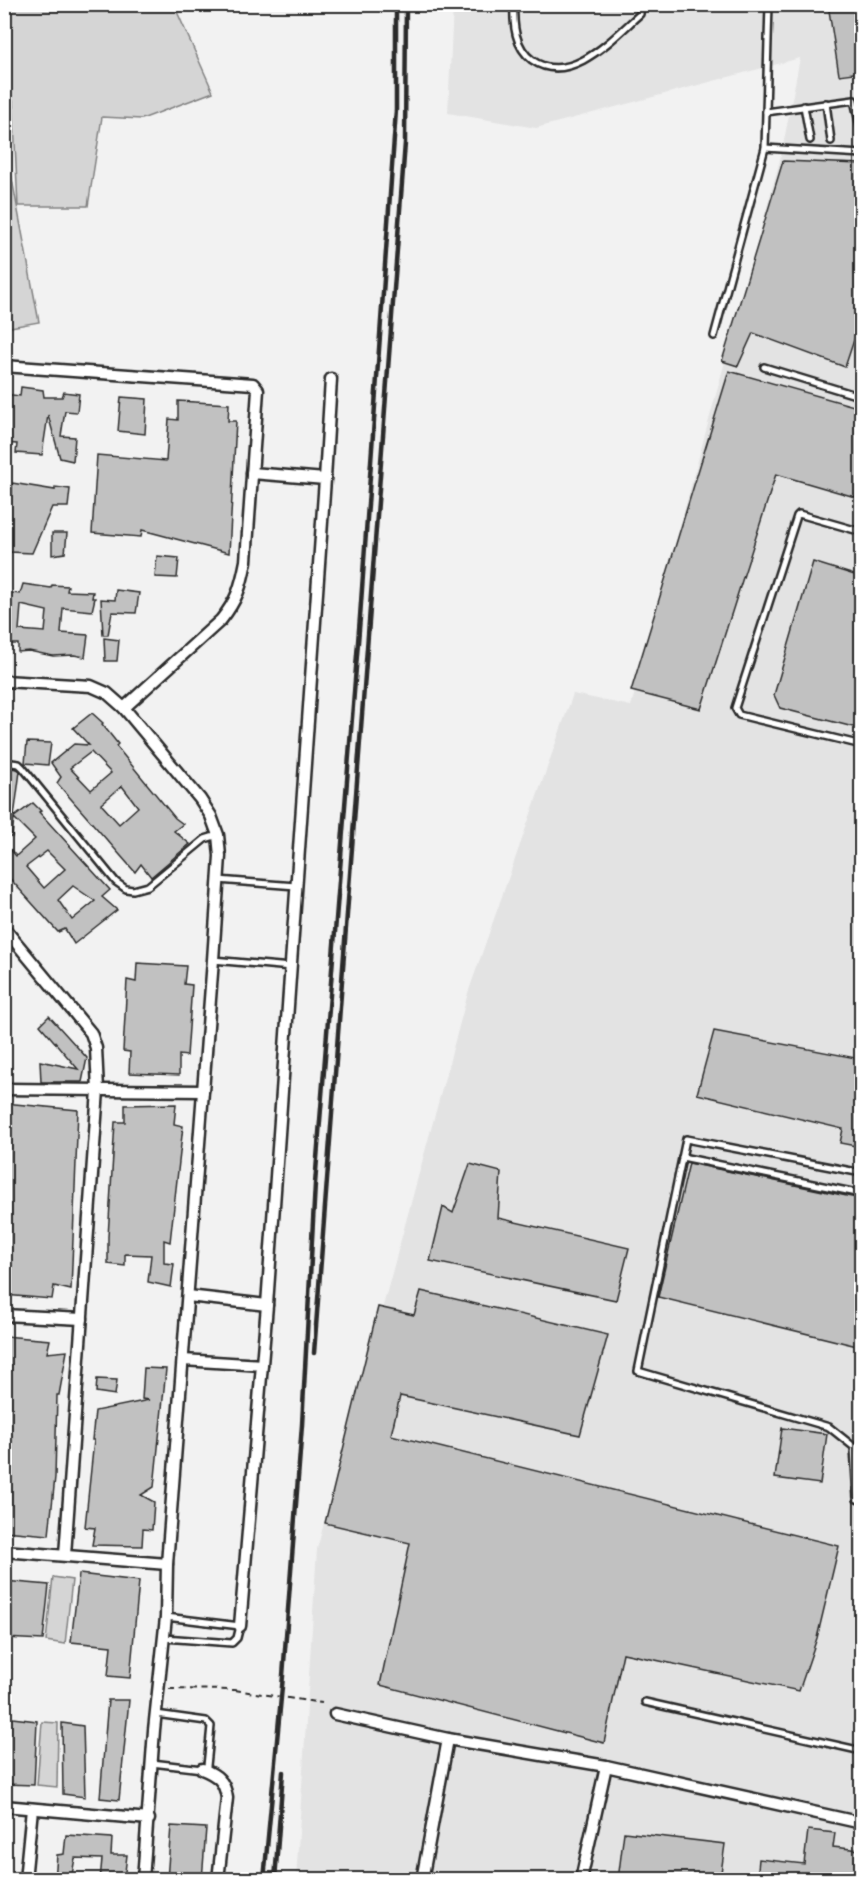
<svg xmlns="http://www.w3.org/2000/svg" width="866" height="1884" viewBox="0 0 866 1884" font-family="'Comic Neue',sans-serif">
<rect width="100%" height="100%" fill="#f2f2f2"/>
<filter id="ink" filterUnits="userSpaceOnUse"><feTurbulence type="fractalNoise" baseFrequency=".0167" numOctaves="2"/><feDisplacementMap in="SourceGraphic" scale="12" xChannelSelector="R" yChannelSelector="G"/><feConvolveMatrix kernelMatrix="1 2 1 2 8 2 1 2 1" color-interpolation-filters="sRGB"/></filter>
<g filter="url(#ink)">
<path fill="#e3e3e3" d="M453,5H861V1879L296,1880L317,1549L468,993L573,694L631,706L781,156L800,58L536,128L448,113Z"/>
<g fill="#d5d5d5" stroke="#808080" stroke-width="1.5">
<path d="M4,5H174L213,92L142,119L102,117L88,206H18L13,101L5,100Z"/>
<path d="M5,142L39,322L5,328H4Z"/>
<path d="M53,1577L72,1580L65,1644L46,1641Z"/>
<path d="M42,1722L58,1723L57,1787L37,1785Z"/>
</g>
<g fill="#c1c1c1" stroke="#2b2b2b" stroke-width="1.5" fill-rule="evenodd">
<path d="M828,4H861V72L839,75Z"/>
<path d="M783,161L861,164V319L845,367L753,333L738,366L722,361Z"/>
<path d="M729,371L861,408V476L855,497L776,474L701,709L631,691Z"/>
<path d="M21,387L43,390L44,397H62L64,392L79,394L77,412L65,411L61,436L75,437L73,461L60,458L48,415L42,455L16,453L17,444L4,443V394L20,396Z"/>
<path d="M121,397L147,399L145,434L118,431Z"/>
<path d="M178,401L229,404L228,421H236L229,553L142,530L141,537L92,533L97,455L166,461L169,419L178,420Z"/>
<path d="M12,483L55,490V487L70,489L68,507H52L32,553L9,552L8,543H4V492L12,494Z"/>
<path d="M52,533H67L65,553L52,555Z"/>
<path d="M157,556L179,558L177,578L155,577Z"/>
<path d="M813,562L861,577V729L780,708L774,695Z"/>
<path d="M23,584L51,588L52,585L68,586L67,591L93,592L92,598H95L92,611L63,608L61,633L88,635L85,657L74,655L53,656L29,651L18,652V644H4V592L20,594ZM21,605L47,611L45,632L19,630Z"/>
<path d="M116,590L139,593L136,613L112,612L108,635H103L101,599L115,600Z"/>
<path d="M104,638L119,640L117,661H105Z"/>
<path d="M92,713L103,723L102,724L118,744L116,746L175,818L183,824L174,831L190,844L151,877L141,864L135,872L57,783L61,777L51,763L74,744L89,745L73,728ZM91,752L111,773L91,790L70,768ZM122,786L138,807L119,824L101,804Z"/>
<path d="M27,742L51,743L48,765L25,763Z"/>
<path d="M4,767L17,769L20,771L14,817L33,803L41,811L39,812L110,890L102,897L117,910L74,944L65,929L58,932L4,872V843L16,856L35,839L14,818L12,837H4ZM47,851L65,869L44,888L26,867ZM73,886L95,901L72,920L58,900Z"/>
<path d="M137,963L186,966L184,984L192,985L187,1056L179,1055V1075L129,1073L130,1052L123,1051L127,980L136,982Z"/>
<path d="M49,1016L87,1058L82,1082H41L40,1061L78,1069L40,1025Z"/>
<path d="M714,1031L861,1059V1147L840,1143L843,1129L697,1094Z"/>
<path d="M4,1103L78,1110L71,1290L54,1286L52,1299L4,1295Z"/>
<path d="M176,1104L174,1124L183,1126L170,1242L164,1240V1263L174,1264L171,1287L148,1282L151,1255L125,1254V1266L108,1264V1237L115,1122H125V1105Z"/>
<path d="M689,1163L861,1199V1347L658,1297Z"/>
<path d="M470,1164L501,1172L498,1218L629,1248L616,1300L430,1261L443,1207L453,1213Z"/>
<path d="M421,1291L608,1335L580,1435L400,1396L391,1435L839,1546L817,1638L799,1691L623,1653L604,1743L380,1685L410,1543L325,1523L378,1307L414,1315Z"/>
<path d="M4,1336L50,1340L47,1353L67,1351L59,1395H57L55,1477L49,1535L4,1531Z"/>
<path d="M144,1368L166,1369L154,1487L141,1495L154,1502L152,1530L143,1529L142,1546L92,1545L95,1528L85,1527L94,1440H92L95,1411L149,1400L142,1399Z"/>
<path d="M97,1379L117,1380L115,1395L96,1392Z"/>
<path d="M782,1428L827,1434L820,1484L775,1478Z"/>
<path d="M79,1574L139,1581L130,1678L108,1676L111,1646L71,1642Z"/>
<path d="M4,1581L49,1585L43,1640L4,1638Z"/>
<path d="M108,1700H129L119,1800L100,1798Z"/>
<path d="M4,1717L37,1721L34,1785L4,1784Z"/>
<path d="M62,1723L83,1726L85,1797L63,1794Z"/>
<path d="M171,1826L206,1828L202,1880H167Z"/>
<path d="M808,1830L835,1833L833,1847L860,1850L857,1880H757L759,1859L804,1864Z"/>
<path d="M624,1832L725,1844L720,1880H618Z"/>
<path d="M66,1835L112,1838L111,1855H127L124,1880H100L102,1859L75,1858L71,1880H55L57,1855L64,1854Z"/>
</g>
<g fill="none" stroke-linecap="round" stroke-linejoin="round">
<g stroke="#2b2b2b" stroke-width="10">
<g id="lane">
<path d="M514,4C513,25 515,47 532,60C570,87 613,38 640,14L641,4"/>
<path d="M826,103L831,141"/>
<path d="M804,106L810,140"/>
<path d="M766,112L854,100L862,136"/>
<path d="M765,148L862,154"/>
<path d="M714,336L765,148L769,4"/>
<path d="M764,367L862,397"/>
<path d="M862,532L799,514L797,516L735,708L739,715L862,745"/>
<path d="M4,762L19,764L23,768L116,882L126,889L133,890L148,886L205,839L218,835"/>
<path d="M218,880L296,886"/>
<path d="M213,960L291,967"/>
<path d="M682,1157L862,1194"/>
<path d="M862,1173L686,1139L638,1371L829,1427L854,1447L857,1499L862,1501"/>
<path d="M164,1638L232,1643L237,1638L240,1626L166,1617"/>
<path d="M645,1702L862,1751"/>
<path d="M152,1763L202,1769L207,1766L211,1726L206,1721L156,1714"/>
</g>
</g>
<g stroke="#2b2b2b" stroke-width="15">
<g id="street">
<path d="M4,366L253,384L258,390L246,561C241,587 237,600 221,620L124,708"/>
<path d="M325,479L331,379"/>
<path d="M4,681L91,686L107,693L124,708L200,799L211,816L218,835L220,856L213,960L167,1564L166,1617L154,1730L143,1880"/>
<path d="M4,928L91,1033L96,1048L98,1090L65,1555"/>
<path d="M4,1089L203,1091"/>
<path d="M188,1296L267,1305"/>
<path d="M4,1315L82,1319"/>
<path d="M183,1360L262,1365"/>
<path d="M4,1551L167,1564"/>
<path d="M240,1626L267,1305L325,479L252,473"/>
<path d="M335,1714L448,1739L606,1766L862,1823"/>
<path d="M202,1769C217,1775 225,1781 227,1798L218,1880"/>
<path d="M4,1806L149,1819"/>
<path d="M25,1880L32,1809"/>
<path d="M422,1880L448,1739"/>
<path d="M581,1880L606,1766"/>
</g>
</g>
<path stroke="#2b2b2b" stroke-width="2" stroke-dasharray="6 4.5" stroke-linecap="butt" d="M169,1689L235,1690"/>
<use href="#lane" stroke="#fff" stroke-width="5"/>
<use href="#street" stroke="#fff" stroke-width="10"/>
<g stroke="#2b2b2b" stroke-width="4.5">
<path d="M314,1353L405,143L406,4"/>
<path d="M264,1880L283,1676L302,1425L315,1184L360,617L396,110V4"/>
<path d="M275,1880L283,1772"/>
</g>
<path stroke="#2b2b2b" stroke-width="2" stroke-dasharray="6 4.5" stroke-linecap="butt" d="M235,1690L322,1703"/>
</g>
</g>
<rect width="866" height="1884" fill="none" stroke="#fff" stroke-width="24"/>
<rect x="12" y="12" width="842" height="1860" fill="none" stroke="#2b2b2b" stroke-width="2" filter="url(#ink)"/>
</svg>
